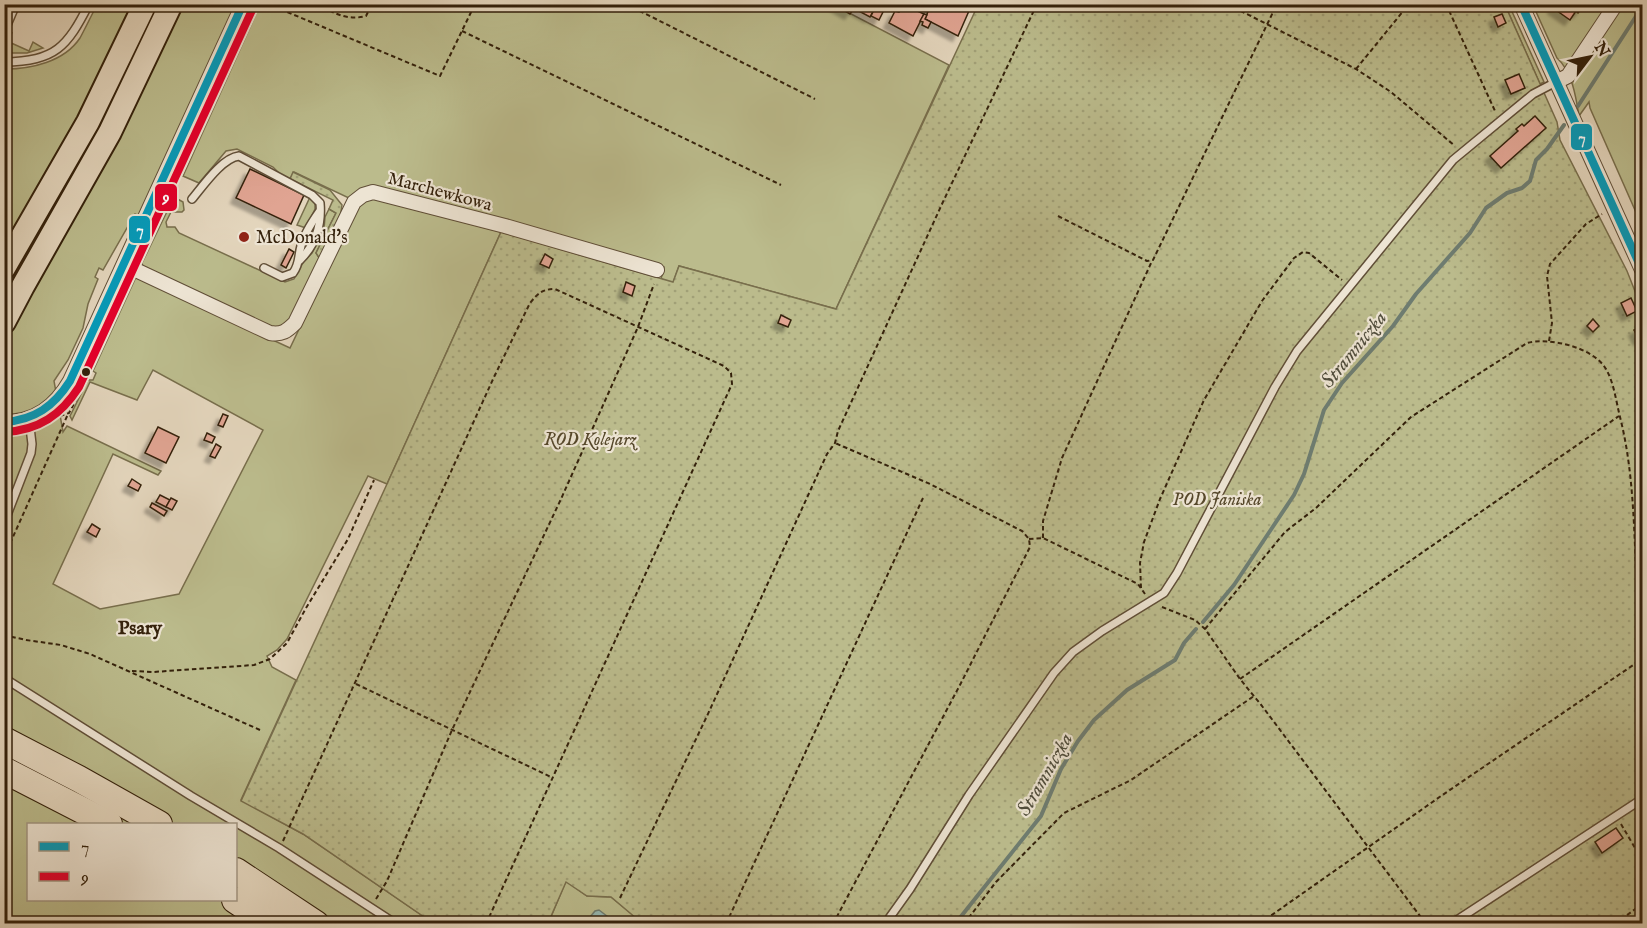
<svg xmlns="http://www.w3.org/2000/svg" width="1647" height="928" viewBox="0 0 1647 928" font-family="'IM FELL English',serif">
<defs>
<pattern id="garden-dots" width="8" height="8" patternUnits="userSpaceOnUse" patternTransform="scale(1.5)"><rect width="8" height="8" fill="#bbbb8c"/><path d="M2 2h.1M6 6h.1" fill="none" stroke="#a1a077" stroke-width="1.8" stroke-linecap="round"/></pattern>
<pattern id="water-waves" width="16" height="10" patternUnits="userSpaceOnUse" patternTransform="scale(1.5)"><rect width="16" height="10" fill="#95b8b3"/><path d="M0 5q4-4 8 0t8 0" fill="none" stroke="#7a9590"/></pattern>
<filter id="shadow"><feDropShadow dx="-5.5" dy="5.5" stdDeviation="1.5" flood-color="#0004"/></filter>
</defs>
<rect width="100%" height="100%" fill="#e3d5bc"/>
<filter id="stains"><feTurbulence type="fractalNoise" baseFrequency=".00333" numOctaves="4"/><feColorMatrix values="0 0 0 0 .2 0 0 0 0 .09 0 0 0 0 .02 0 0 0 .5 -.17"/></filter>
<radialGradient id="worn" r=".72"><stop offset=".6" stop-color="#630" stop-opacity="0"/><stop offset="1" stop-color="#630" stop-opacity=".3"/></radialGradient>
<g fill="#bbbb8c" stroke="#786e4c" stroke-width="1.5" fill-rule="evenodd">
<path d="M97,5H136L113,54L5,253V69C31,69 64,62 80,38C86,27 91,16 97,5Z"/>
<path d="M154,5H236L139,216L135,214L103,270L99,268L95,277L98,279L88,304L83,328L68,360L54,381L63,432L67,426L161,471L158,475L113,454L53,584L100,609L179,594L263,430L153,370L137,400L90,382L72,420L70,416L88,380H93L96,373L93,371L136,277L290,348L360,202L374,199L501,232L387,484L368,476L287,639L277,650L267,656L272,667L296,680L241,800L303,834L433,923H5L4,277L9,279L95,126ZM28,824H236V900H28Z"/>
<path d="M250,5H254L175,182L174,172Z"/>
<path d="M260,5H834L949,65L836,309L679,266L673,283L661,279L664,267L578,241L381,189L353,200L294,172L290,179L281,175L273,167L237,149L226,151L199,183L183,176Z"/>
<path d="M1505,5H1509L1544,82L1540,84Z"/>
<path d="M1533,5H1642V226L1590,108L1589,102L1579,116C1576,97 1572,71 1557,58Z"/>
<path d="M12,32L9,42L29,51L33,42L43,48L27,53H12L7,44Z"/>
<path d="M174,197L183,202L184,210L182,212H171L166,222L167,227H175L179,233L285,282L294,279L304,261L312,253L324,229L325,217L329,209L336,213L316,253L320,259L287,325L275,330L143,267L142,263Z"/>
<path d="M310,197L315,202V209L306,228L297,225Z"/>
<path d="M132,274L95,355L97,340L126,275Z"/>
<path d="M566,881L587,896L611,897L643,923L548,924Z"/>
</g>
<g fill="url(#garden-dots)" stroke="#786e4c" stroke-width="1.5">
<path d="M978,5H1505L1557,122L1560,140L1627,271L1642,309V923L643,924L611,897L587,896L566,882L548,923H433L303,834L241,801L387,484L501,232L673,282L679,266L836,309Z"/>
<path d="M293,172L330,190L342,205L340,218L320,259L316,253L336,213L329,209L333,200L290,179Z"/>
</g>
<path fill="url(#water-waves)" stroke="#6e7c70" stroke-width="1.5" d="M599,910L616,923H585L595,911Z"/>
<g fill="none" stroke-linecap="round" stroke-linejoin="round">
<g stroke="#6e7c70" stroke-width="4">
<path d="M1578,106L1642,7"/>
<path d="M1203,622L1234,585L1294,495L1304,474L1324,410L1342,383L1393,326L1416,294L1470,233L1486,208L1507,193L1522,188L1530,181L1536,160L1547,149L1564,125"/>
<path d="M955,924L1041,816L1061,769L1078,741L1094,720L1127,690L1175,660L1184,643L1196,629"/>
</g>
</g>
<g fill="#e0a492" stroke="#34210b" stroke-width="1.5" filter="url(#shadow)">
<path d="M833,4H852L851,7L854,8L850,14Z"/>
<path d="M852,4H877L870,17L851,7Z"/>
<path d="M877,4H887L879,20L871,16Z"/>
<path d="M902,4L924,14L913,36L889,23L895,11L899,12Z"/>
<path d="M927,4H972L958,36L925,19L929,9L926,7Z"/>
<path d="M1555,4H1580L1583,7L1578,13L1576,11L1570,20L1553,8Z"/>
<path d="M924,14L927,15L925,19L931,22L928,28L922,25L923,22L920,21Z"/>
<path d="M1502,14L1506,23L1498,27L1494,17Z"/>
<path d="M1519,74L1525,88L1511,94L1505,80Z"/>
<path d="M1535,116L1546,128L1501,168L1490,156L1518,131L1516,129L1522,124L1524,126Z"/>
<path d="M250,169L304,195L291,224L236,198Z"/>
<path d="M289,249L294,252L286,268L281,265Z"/>
<path d="M545,254L553,259L549,268L540,264Z"/>
<path d="M626,282L635,286L632,296L623,292Z"/>
<path d="M1631,298L1637,311L1627,316L1621,303Z"/>
<path d="M781,315L791,320L788,327L778,323Z"/>
<path d="M1593,319L1599,326L1593,332L1587,326Z"/>
<path d="M1642,326V338L1639,340L1634,330Z"/>
<path d="M223,414L228,416L223,427L218,425Z"/>
<path d="M158,427L179,437L166,463L145,453Z"/>
<path d="M207,433L215,437L212,443L204,440Z"/>
<path d="M216,444L221,447L215,458L210,456Z"/>
<path d="M132,479L141,485L138,491L128,486Z"/>
<path d="M160,495L170,500L166,507L156,502Z"/>
<path d="M171,498L177,501L172,510L166,507Z"/>
<path d="M152,503L167,511L164,516L150,507Z"/>
<path d="M92,524L100,529L96,537L87,532Z"/>
<path d="M1616,828L1623,838L1602,853L1595,842Z"/>
</g>
<g fill="none" stroke-linecap="round" stroke-linejoin="round">
<g stroke="#604e37" stroke-width="10">
<g id="service">
<path d="M4,32L16,4"/>
<path d="M4,62C56,61 67,47 89,4"/>
<path d="M192,199C203,186 222,158 239,156L312,195L320,203C322,226 316,244 300,260"/>
<path d="M264,268L282,277L293,273C300,264 298,256 301,246C304,234 312,222 319,212"/>
<path d="M4,523L31,453L32,444L29,419"/>
<path d="M4,678L191,796L279,848L396,924"/>
<path d="M885,924L910,889L969,795L1054,673L1073,652L1102,631L1164,593L1177,573L1275,387L1297,351L1453,160L1533,94L1556,82"/>
<path d="M1451,924L1642,799"/>
</g>
</g>
<g stroke="#604e37" stroke-width="16">
<g id="minor">
<path d="M1521,4L1642,270"/>
<path d="M1556,82L1568,76L1616,4"/>
<path d="M125,265L270,333C282,335 287,331 295,323L354,202L363,195L373,192L505,226L657,270"/>
<path d="M4,422C35,422 55,407 70,381L243,4"/>
</g>
</g>
<g stroke="#34210b" stroke-width="26">
<g id="primary">
<path d="M4,268L88,122L145,4"/>
<path d="M4,322L23,286L110,132L171,4"/>
</g>
</g>
<g stroke="#34210b" stroke-width="28">
<g id="motorway">
<path d="M4,740L79,779L159,824"/>
<path d="M4,770L109,824"/>
<path d="M236,871L316,924"/>
<path d="M235,900L271,924"/>
</g>
</g>
<g stroke="#34210b" stroke-width="2" stroke-dasharray="4.5 3" stroke-linecap="butt">
<path d="M275,4L280,9L440,76L475,4"/>
<path d="M316,4C334,13 347,21 366,16L372,4"/>
<path d="M626,4L815,99"/>
<path d="M1227,4L1356,69L1391,92L1455,146"/>
<path d="M1446,4L1495,111"/>
<path d="M462,31L781,185"/>
<path d="M1356,69L1409,4"/>
<path d="M1058,216L1147,261L1153,260L1277,4"/>
<path d="M1549,341L1552,323L1547,276L1550,264L1586,224L1602,214"/>
<path d="M60,416L69,413L83,387"/>
<path d="M1043,538V521L1062,458L1152,261"/>
<path d="M1029,539L1043,538L1138,584L1145,594"/>
<path d="M4,557L68,414"/>
<path d="M1141,588L1140,563L1144,542L1160,499L1204,400L1262,301L1294,258L1303,252L1309,253L1342,280"/>
<path d="M1162,607L1195,620L1205,629L1240,679L1262,706L1426,924"/>
<path d="M1205,629L1285,532L1316,508L1411,417L1527,343C1549,337 1593,347 1606,369C1614,383 1616,401 1620,417C1639,492 1632,572 1642,649"/>
<path d="M4,635L26,640L61,645L90,654L260,730"/>
<path d="M132,671L153,672L254,665L270,659L287,643L306,608L348,539L374,480"/>
<path d="M1240,679L1619,416"/>
<path d="M356,684L551,777"/>
<path d="M1621,824L1642,860"/>
<path d="M283,841L494,377L530,303C538,293 543,289 555,289L724,366L731,373L732,384L486,924"/>
<path d="M620,898L707,716L827,454L835,443L838,431L942,204L1037,4"/>
<path d="M376,899L387,881L452,730L561,499L638,327L654,284"/>
<path d="M726,924L923,498"/>
<path d="M833,924L961,683L1030,547L1029,539L1022,531L930,484L835,443"/>
<path d="M964,924L996,882L1064,813L1131,780L1254,696"/>
<path d="M1259,924L1441,796L1642,659"/>
<path d="M1615,924L1642,904"/>
</g>
<use href="#service" stroke="#ede4d3" stroke-width="7"/>
<use href="#minor" stroke="#ede4d3" stroke-width="14"/>
<use href="#primary" stroke="#e3d5bc" stroke-width="22"/>
<use href="#motorway" stroke="#e3d5bc" stroke-width="26"/>
<g stroke="#ede4d3" stroke-width="12">
<g id="bus-1">
<path d="M1521,4L1642,270"/>
<path d="M4,422C35,420 54,406 70,381L243,4"/>
</g>
</g>
<g stroke="#ede4d3" stroke-width="12">
<path id="bus-2" d="M5,432C39,430 61,415 79,387L253,8"/>
</g>
<use href="#bus-1" stroke="#059bba" stroke-width="8"/>
<use href="#bus-2" stroke="#e4002b" stroke-width="8"/>
</g>
<circle fill="#8f2418" stroke="#ede4d3" stroke-width="2" cx="244" cy="237" r="6"/>
<circle fill="#34210b" stroke="#ede4d3" stroke-width="2" cx="86" cy="372" r="5"/>
<g text-anchor="middle" stroke-width="4.5" stroke-linejoin="round" paint-order="stroke">
<g font-size="18" fill="#34210b" stroke="#ede4d3">
<text transform="translate(440 191) rotate(15)" y="6">Marchewkowa</text>
</g>
<g font-size="18" fill="#34210b" stroke="#ede4d3" text-anchor="start">
<text x="256" y="243">McDonald's</text>
</g>
<g font-size="18" font-style="italic" fill="#56482b" stroke="#ede4d3">
<text x="590" y="445">ROD Kolejarz</text>
<text x="1217" y="505">POD Janiska</text>
</g>
<g font-size="20" font-style="italic" fill="#514e3d" stroke="#ede4d3">
<text transform="translate(1353 349) rotate(-51)" y="7">Stramniczka</text>
<text transform="translate(1044 774) rotate(-60)" y="7">Stramniczka</text>
</g>
<g font-size="20" font-weight="bold" fill="#34210b" stroke="#ede4d3">
<text x="140" y="634">Psary</text>
</g>
</g>
<g stroke="#ede4d3" stroke-width="2">
<rect x="1570" y="123" width="23" height="28" rx="6" fill="#059bba"/>
<rect x="154" y="183" width="24" height="29" rx="6" fill="#e4002b"/>
<rect x="128" y="215" width="23" height="29" rx="6" fill="#059bba"/>
</g>
<g font-size="16" text-anchor="middle" font-weight="bold" fill="#fff">
<text x="1582" y="143">7</text>
<text x="166" y="203">9</text>
<text x="140" y="235">7</text>
</g>
<rect width="1647" height="928" fill="none" stroke="#e3d5bc" stroke-width="24"/>
<rect x="6" y="6" width="1635" height="916" fill="none" stroke="#34210b" stroke-width="3"/>
<rect x="12" y="12" width="1623" height="904" fill="none" stroke="#34210b" stroke-width="1.5"/>
<rect x="27" y="823" width="210" height="78" fill="#ede4d3" stroke="#a39683" stroke-width="1.5"/>
<rect x="39" y="842" width="30" height="9" fill="#059bba" stroke="#a39683" stroke-width="1.5"/>
<text x="81" y="853" font-size="18" fill="#34210b">7</text>
<rect x="39" y="872" width="30" height="9" fill="#e4002b" stroke="#a39683" stroke-width="1.5"/>
<text x="81" y="883" font-size="18" fill="#34210b">9</text>
<g transform="translate(1590 57) rotate(58)" stroke="#ede4d3" stroke-width="4.5" paint-order="stroke">
<path d="M0-4.5L10 22L0 15L-10 22Z" fill="#34210b"/>
<text y="-9" font-size="16" font-weight="bold" text-anchor="middle" fill="#34210b">N</text>
</g>
<rect width="100%" height="100%" filter="url(#stains)"/>
<rect width="100%" height="100%" fill="url(#worn)"/>
</svg>
